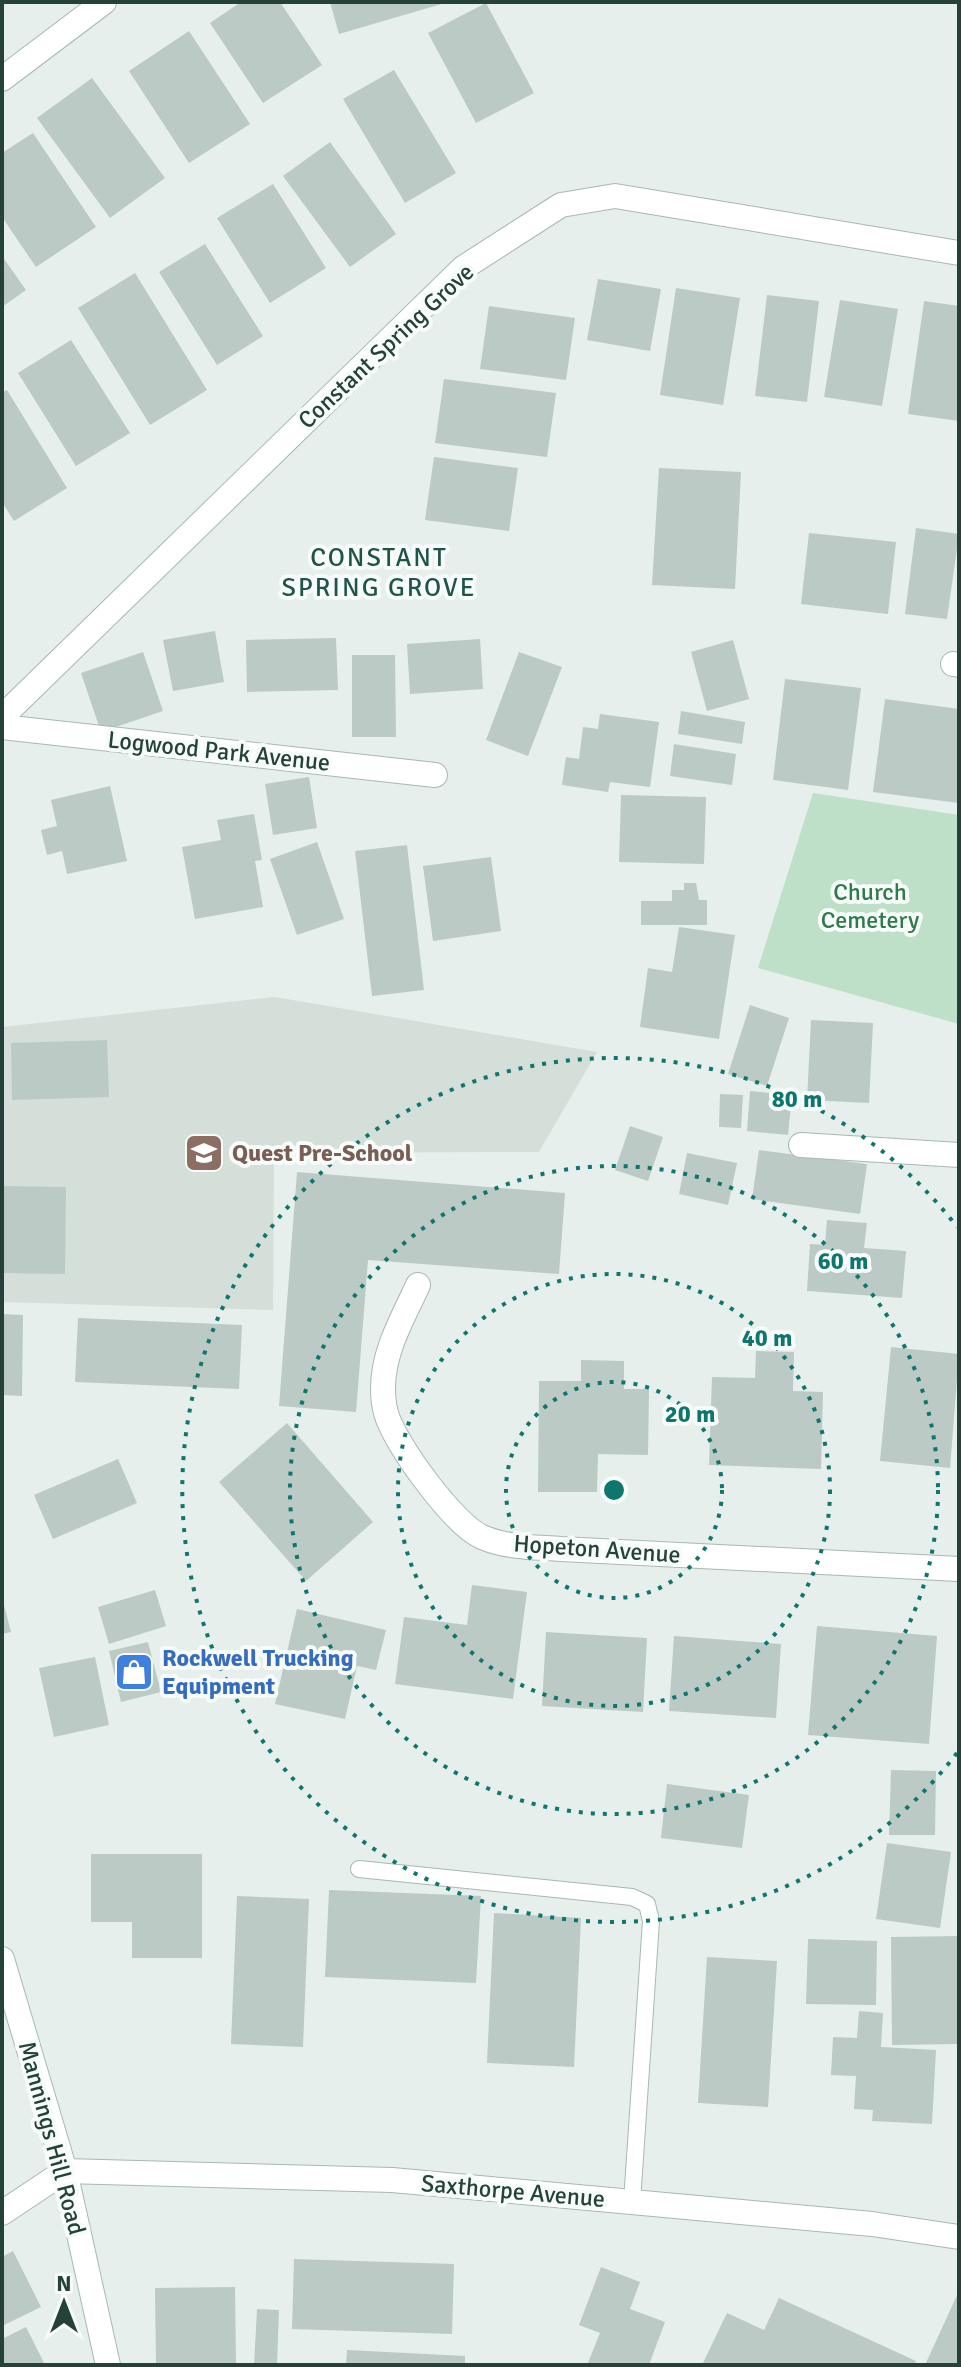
<svg xmlns="http://www.w3.org/2000/svg" width="961" height="2367" viewBox="0 0 961 2367" font-family="Signika,sans-serif">
<rect width="100%" height="100%" fill="#e6efeb"/>
<path fill="#d4dfda" d="M275,997L597,1052L539,1152L274,1153L273,1310L2,1302V1027Z"/>
<path fill="#bfe0c8" d="M813,793L959,815V1024L758,968Z"/>
<g fill="#bbcac4">
<path d="M241,2H280L322,65L263,103L210,23Z"/>
<path d="M330,2H445V3L339,34Z"/>
<path d="M486,3L534,93L476,123L428,33Z"/>
<path d="M189,31L250,124L189,163L129,71Z"/>
<path d="M394,70L456,173L405,203L343,99Z"/>
<path d="M92,78L165,178L110,218L37,118Z"/>
<path d="M33,133L96,227L36,267L2,217V153Z"/>
<path d="M330,142L396,234L350,267L283,176Z"/>
<path d="M273,184L326,268L270,303L217,218Z"/>
<path d="M205,244L263,336L217,365L159,272Z"/>
<path d="M2,256L26,290L2,307Z"/>
<path d="M135,273L207,390L150,425L78,308Z"/>
<path d="M598,279L661,289L650,351L587,340Z"/>
<path d="M676,288L740,298L723,405L660,395Z"/>
<path d="M767,295L819,301L807,402L755,396Z"/>
<path d="M840,300L898,309L882,406L824,397Z"/>
<path d="M924,301L959,306V421L908,414Z"/>
<path d="M489,306L575,318L566,380L480,369Z"/>
<path d="M71,340L130,433L76,466L18,373Z"/>
<path d="M444,379L556,393L547,457L435,443Z"/>
<path d="M7,390L67,488L14,521L2,502V393Z"/>
<path d="M434,457L518,468L509,531L425,520Z"/>
<path d="M659,468L741,472L735,589L652,585Z"/>
<path d="M916,528L959,534L947,619L905,614Z"/>
<path d="M809,533L896,542L888,614L801,604Z"/>
<path d="M215,631L224,682L173,691L163,640Z"/>
<path d="M336,638L338,690L247,692L246,640Z"/>
<path d="M480,639L483,689L410,694L407,644Z"/>
<path d="M733,640L749,699L707,711L691,652Z"/>
<path d="M143,652L163,711L101,732L81,673Z"/>
<path d="M519,652L562,667L528,756L486,740Z"/>
<path d="M352,655H395L396,737H352Z"/>
<path d="M785,679L861,688L848,790L773,780Z"/>
<path d="M885,699L959,709V803L873,792Z"/>
<path d="M681,711L745,722L742,744L678,734Z"/>
<path d="M600,714L659,722L650,787L610,782L608,792L562,785L566,757L579,759L583,727L598,729Z"/>
<path d="M674,744L736,754L732,785L670,776Z"/>
<path d="M309,777L317,828L273,835L265,784Z"/>
<path d="M110,786L127,861L67,874L62,851L47,855L41,830L57,826L51,800Z"/>
<path d="M621,795L706,797L704,864L619,862Z"/>
<path d="M254,814L262,860L255,861L263,907L195,919L182,847L221,840L217,820Z"/>
<path d="M317,842L344,919L297,935L270,859Z"/>
<path d="M407,845L424,990L372,996L355,851Z"/>
<path d="M491,857L501,931L433,941L423,866Z"/>
<path d="M684,883H696L699,900H707V925H641V901H672V890H684Z"/>
<path d="M679,927L735,935L719,1039L640,1027L648,968L672,972Z"/>
<path d="M750,1005L789,1018L767,1086L728,1074Z"/>
<path d="M811,1020L873,1023L869,1103L807,1100Z"/>
<path d="M107,1040L109,1097L12,1100L11,1043Z"/>
<path d="M750,1091L792,1095L788,1135L747,1131Z"/>
<path d="M720,1094L743,1095L741,1128L719,1127Z"/>
<path d="M630,1126L663,1137L648,1181L615,1170Z"/>
<path d="M759,1150L867,1164L860,1214L752,1199Z"/>
<path d="M687,1153L737,1163L728,1205L679,1194Z"/>
<path d="M297,1172L565,1193L559,1274L368,1260L356,1412L279,1406Z"/>
<path d="M2,1186L66,1187L65,1274L2,1273Z"/>
<path d="M827,1220L867,1223L864,1248L906,1251L902,1298L807,1291L810,1244L825,1245Z"/>
<path d="M2,1314L23,1315L22,1396L2,1395Z"/>
<path d="M78,1318L242,1325L239,1389L75,1382Z"/>
<path d="M891,1347L959,1354L950,1468L880,1461Z"/>
<path d="M756,1351L794,1352L793,1391L823,1392L821,1469L709,1465L712,1377L755,1378Z"/>
<path d="M581,1360L624,1361V1389H649L648,1455L598,1454L597,1492H538L539,1381H581Z"/>
<path d="M287,1423L373,1522L306,1581L219,1482Z"/>
<path d="M118,1459L137,1503L53,1539L34,1495Z"/>
<path d="M472,1585L527,1592L513,1699L395,1684L404,1617L467,1625Z"/>
<path d="M155,1590L166,1626L109,1644L98,1607Z"/>
<path d="M2,1597L11,1632L2,1634Z"/>
<path d="M297,1609L386,1630L376,1670L357,1666L345,1719L275,1704Z"/>
<path d="M817,1626L937,1636L929,1744L808,1735Z"/>
<path d="M546,1632L647,1638L643,1712L542,1706Z"/>
<path d="M674,1636L781,1644L776,1718L669,1711Z"/>
<path d="M148,1642L161,1692L121,1702L109,1651Z"/>
<path d="M95,1657L109,1725L54,1737L39,1668Z"/>
<path d="M891,1770L936,1771L935,1835H889Z"/>
<path d="M667,1784L749,1795L742,1848L661,1838Z"/>
<path d="M887,1843L951,1852L940,1928L876,1919Z"/>
<path d="M91,1854H202V1958H132V1922H91Z"/>
<path d="M329,1890L481,1896L476,1983L325,1977Z"/>
<path d="M237,1896L309,1899L303,2047L231,2044Z"/>
<path d="M494,1913L581,1918L574,2067L487,2063Z"/>
<path d="M959,1936V2044L892,2045L891,1937Z"/>
<path d="M808,1939L877,1941L876,2005L806,2004Z"/>
<path d="M707,1957L777,1961L768,2107L698,2103Z"/>
<path d="M859,2011L883,2013L881,2047L936,2050L932,2124L872,2121L873,2110L854,2109L856,2076L831,2075L833,2037L857,2038Z"/>
<path d="M13,2251L41,2307L2,2326V2257Z"/>
<path d="M294,2259L454,2264L452,2334L292,2329Z"/>
<path d="M601,2267L640,2282L630,2309L665,2322L649,2365H587L600,2333L579,2325Z"/>
<path d="M235,2287L236,2365H156L155,2288Z"/>
<path d="M959,2291V2365H925Z"/>
<path d="M779,2298L916,2361L915,2365H702L727,2313L764,2330Z"/>
<path d="M257,2309L279,2310L277,2365H254Z"/>
<path d="M26,2327L45,2365H2V2339Z"/>
<path d="M347,2350L465,2356V2365H346Z"/>
</g>
<g fill="none" stroke-linecap="round" stroke-linejoin="round">
<g stroke="#a8b8b2" stroke-width="18">
<path id="service" d="M359,1869L632,1897L647,1904L651,1921L632,2202"/>
</g>
<g stroke="#a8b8b2" stroke-width="26">
<g id="minor">
<path d="M2,79L104,2"/>
<path d="M953,664L959,665"/>
<path d="M2,717L463,268L561,205L615,196L959,253"/>
<path d="M2,727L435,775"/>
<path d="M801,1145L959,1155"/>
<path d="M418,1285C403,1318 383,1351 383,1388C383,1396 384,1406 386,1413C394,1443 454,1525 482,1537C507,1548 535,1547 561,1549L959,1569"/>
<path d="M2,2213L65,2171L392,2180L872,2224L959,2237"/>
</g>
</g>
<g stroke="#a4bbb3" stroke-width="26">
<path id="secondary" d="M2,1959L65,2171L108,2365"/>
</g>
<use href="#service" stroke="#fff" stroke-width="16"/>
<use href="#minor" stroke="#fff" stroke-width="24"/>
<use href="#secondary" stroke="#fff" stroke-width="24"/>
</g>
<g fill="none" stroke="#0f766e" stroke-width="4" stroke-dasharray="4 8">
<circle cx="614" cy="1490" r="108"/>
<circle cx="614" cy="1490" r="216"/>
<circle cx="614" cy="1490" r="324"/>
<path d="M957 1753A432 432 0 1 1 957 1227"/>
</g>
<defs>
<g id="school-square" transform="scale(2)"><rect x="-9" y="-9" width="18" height="18" rx="4" fill="#8d6e63" stroke="#f7fbf9"/><path d="M0-5L7-2L0 1L-7-2ZM-4 1L0 2.5L4 1V4Q0 6-4 4Z" fill="#fff"/></g>
<g id="shop-square" transform="scale(2)"><rect x="-9" y="-9" width="18" height="18" rx="4" fill="#3f7fe0" stroke="#f7fbf9"/><path d="M-5-2.5h2.3a2.7 3.5 0 0 1 5.4 0H5L5.5 6h-11ZM-1.5-2.5h3a1.5 2.3 0 0 0-3 0Z" fill="#fff"/></g>
</defs>
<g fill-rule="evenodd">
<use href="#school-square" x="204" y="1153"/>
<use href="#shop-square" x="134" y="1672"/>
</g>
<g text-anchor="middle" stroke-width="8" stroke-linejoin="round" paint-order="stroke">
<g font-size="24" fill="#24423a" stroke="#f7fbf9">
<text transform="translate(386 346) rotate(-43)" y="8">Constant Spring Grove</text>
<text transform="translate(219 751) rotate(6)" y="8">Logwood Park Avenue</text>
<text transform="translate(597 1549) rotate(4)" y="8">Hopeton Avenue</text>
<text transform="translate(52 2138) rotate(75)" y="8">Mannings Hill Road</text>
<text transform="translate(513 2191) rotate(5)" y="8">Saxthorpe Avenue</text>
</g>
<g font-size="24" fill="#2d7a4b" stroke="#f7fbf9">
<text x="870" y="900">Church<tspan x="870" dy="28">Cemetery</tspan></text>
</g>
<g font-size="24" font-weight="bold" fill="#785e54" stroke="#f7fbf9" text-anchor="start">
<text x="232" y="1161">Quest Pre-School</text>
</g>
<g font-size="24" font-weight="bold" fill="#366cbe" stroke="#f7fbf9" text-anchor="start">
<text x="162" y="1666">Rockwell Trucking<tspan x="162" dy="28">Equipment</tspan></text>
</g>
<g font-size="26" letter-spacing="2" fill="#1f5548" stroke="#f7fbf9">
<text x="379" y="566">CONSTANT<tspan x="379" dy="30">SPRING GROVE</tspan></text>
</g>
</g>
<circle cx="614" cy="1490" r="12" fill="#0f766e" stroke="#f7fbf9" stroke-width="4"/>
<g font-size="24" text-anchor="middle" font-weight="bold" fill="#0f766e" stroke="#f7fbf9" stroke-width="8" stroke-linejoin="round" paint-order="stroke">
<text x="797" y="1107">80 m</text>
<text x="843" y="1269">60 m</text>
<text x="767" y="1346">40 m</text>
<text x="690" y="1422">20 m</text>
</g>
<rect width="961" height="2367" fill="none" stroke="#24423a" stroke-width="8"/>
<g transform="translate(64 2303)" stroke="#f7fbf9" stroke-width="6" paint-order="stroke">
<path d="M0-6L14 30L0 20L-14 30Z" fill="#24423a"/>
<text y="-12" font-size="22" font-weight="bold" text-anchor="middle" fill="#24423a">N</text>
</g>
</svg>
